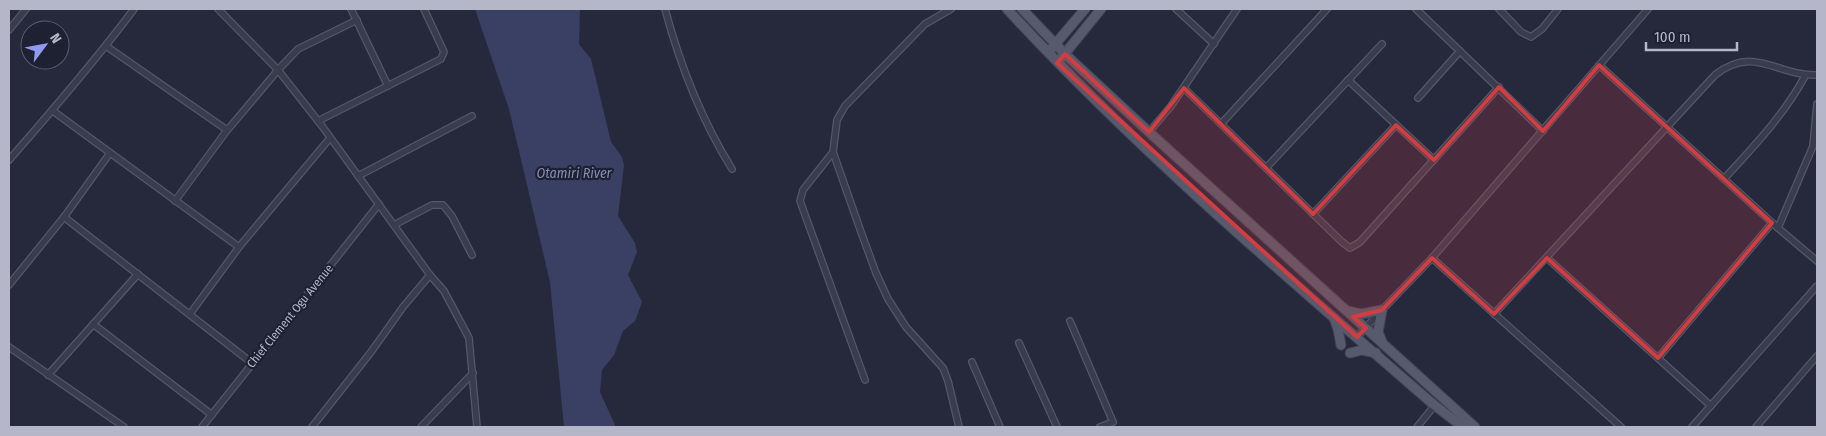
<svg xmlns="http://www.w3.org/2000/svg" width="1826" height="436" viewBox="0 0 1826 436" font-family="'Fira Sans Condensed',sans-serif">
<rect width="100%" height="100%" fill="#26293c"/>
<path fill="#3a4063" d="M475,9H580L579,44L591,59L611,142L622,157L624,165L618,216L635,243L637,252L628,275L642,302L635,321L623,331L614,355L602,370L600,392L616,427H564L550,282L509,109Z"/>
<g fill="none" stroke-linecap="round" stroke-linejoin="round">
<g stroke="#545768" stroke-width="8">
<g id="minor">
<path d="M218,9L278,70L322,126L430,275L444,291L469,338L477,427"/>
<path d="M351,9L388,86"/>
<path d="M665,9C680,65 701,119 732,169"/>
<path d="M951,9L925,24L845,106L837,120L833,152L861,232L876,273L888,299L906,327L943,368L948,381L959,427"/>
<path d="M1176,9L1214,44"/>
<path d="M1416,9L1543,131"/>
<path d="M1499,9L1521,32L1531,37L1542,29L1558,9"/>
<path d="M9,30L26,9"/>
<path d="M106,46L227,130"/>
<path d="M1599,65L1778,228L1817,261"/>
<path d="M1348,80L1434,160"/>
<path d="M1184,88L1342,242L1350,248L1360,242L1499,87"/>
<path d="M1418,98L1460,51"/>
<path d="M53,111L239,247"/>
<path d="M318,121L441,59L444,52L424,9"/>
<path d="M1221,124L1327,9"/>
<path d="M1149,132L1171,106L1237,9"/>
<path d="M833,152L803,190L800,201L865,380"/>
<path d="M9,160C52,111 95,61 134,9"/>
<path d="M1266,168L1382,44"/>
<path d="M358,176L472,116"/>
<path d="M1724,179C1754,146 1784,115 1805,76"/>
<path d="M175,201L225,133L278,70L298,49L357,20"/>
<path d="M1313,214L1396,125"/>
<path d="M64,217L252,363"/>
<path d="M394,225L432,205H443L452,216L472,255"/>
<path d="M1778,228L1813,146L1817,104"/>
<path d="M1432,258L1621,427"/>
<path d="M1547,258L1711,406"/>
<path d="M9,285L64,217L110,153"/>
<path d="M190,314L239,247L330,138"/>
<path d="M1494,314L1715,75C1754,44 1776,76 1817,75"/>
<path d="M1070,321L1113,422L1100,427"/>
<path d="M93,324L212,415"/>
<path d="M1357,337L1382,310L1432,258L1648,9"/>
<path d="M1019,343L1057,427"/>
<path d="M9,347L124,427"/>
<path d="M1658,358L1772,223"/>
<path d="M972,362L1000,427"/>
<path d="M48,375L138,274"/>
<path d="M202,427L379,204"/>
<path d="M312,427L371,352L403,307L430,275"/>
<path d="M421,427L473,373"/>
<path d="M1417,427L1435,405"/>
<path d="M1692,427L1817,286"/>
<path d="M1756,427L1817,356"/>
</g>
</g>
<g stroke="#424556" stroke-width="11">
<g id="primary">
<path d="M1007,9C1138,151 1287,277 1433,404C1443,412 1453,419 1463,427"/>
<path d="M1022,9L1065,54L1149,132L1475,427"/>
<path d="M1052,48L1085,9"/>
<path d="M1062,57L1101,9"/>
<path d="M1382,310L1378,332L1382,342"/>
<path d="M1348,311L1361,314L1382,310"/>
<path d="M1334,318L1338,329L1341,345"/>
<path d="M1350,353L1362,350L1376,353"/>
</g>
</g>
<use href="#minor" stroke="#393c4d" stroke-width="5.5"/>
<use href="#primary" stroke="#575a6d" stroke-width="9"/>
</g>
<path fill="#d13d40" fill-opacity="0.2" stroke="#d13d40" stroke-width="4" stroke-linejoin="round" d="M1065,54L1149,132L1184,88L1313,214L1396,125L1434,160L1499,87L1543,131L1599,65L1772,223L1658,358L1547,258L1494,314L1432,258L1382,310L1353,317L1366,328L1357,337L1057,63Z"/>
<g text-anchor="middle" stroke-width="4.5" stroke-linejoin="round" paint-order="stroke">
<g font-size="12" fill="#b5b7c8" stroke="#1e2132">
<text transform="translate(290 316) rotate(-51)" y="4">Chief Clement Ogu Avenue</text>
</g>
<g font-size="14" font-style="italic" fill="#868cb2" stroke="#1e2132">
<text x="574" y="178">Otamiri River</text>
</g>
</g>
<rect width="1826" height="436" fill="none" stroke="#b5b7c8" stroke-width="20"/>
<g transform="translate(45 45) rotate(58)"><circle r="24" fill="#1e2132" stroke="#5a5d6e"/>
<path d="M0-4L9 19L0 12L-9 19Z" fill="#919af1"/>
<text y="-8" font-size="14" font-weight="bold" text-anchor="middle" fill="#b5b7c8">N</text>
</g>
<path d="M1646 42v8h91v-8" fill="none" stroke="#b5b7c8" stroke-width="2.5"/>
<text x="1654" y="42" font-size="15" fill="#b5b7c8" stroke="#1e2132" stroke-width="4" paint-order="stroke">100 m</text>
</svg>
